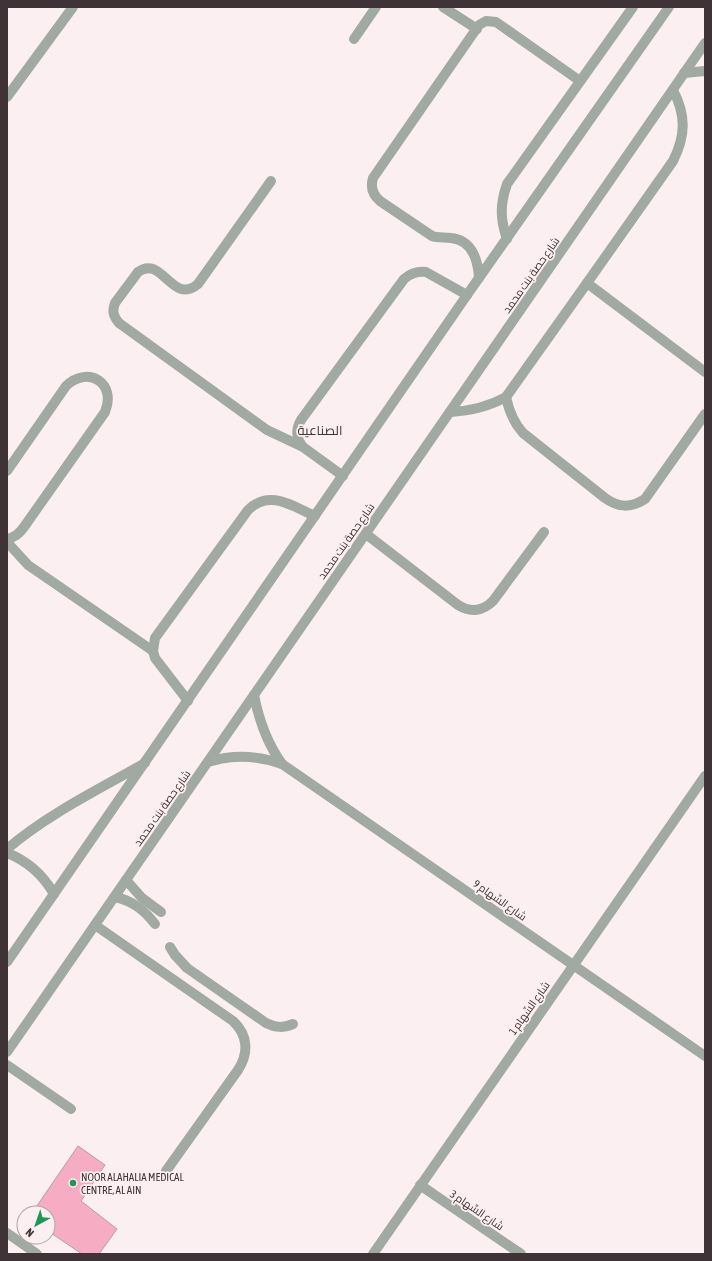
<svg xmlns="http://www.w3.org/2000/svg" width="712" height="1261" viewBox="0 0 712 1261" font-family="'Asap Condensed',Cairo,sans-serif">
<rect width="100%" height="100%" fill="#fbeff2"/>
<path fill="#f6adc4" stroke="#b89ca4" d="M78,1146L105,1165L81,1201L117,1229L99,1254H82L48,1231V1213H32Z"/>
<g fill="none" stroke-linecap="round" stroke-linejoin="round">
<g stroke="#a0aaa3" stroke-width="10">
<path d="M443,7L477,29"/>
<path d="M354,39L376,7"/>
<path d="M271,181L198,284C172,306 162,254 138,272L115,303C112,311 113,316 119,323L267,430L303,447"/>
<path d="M479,278C478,260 472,240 451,238C444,237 438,238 432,236L380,201C373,195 370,188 373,178L479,25L486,21L496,22L580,81"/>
<path d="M587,283L705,372"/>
<path d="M506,397C509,411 513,422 523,433L605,498C619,508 631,508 645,499L705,414"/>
<path d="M450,412C471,411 488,407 506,397L587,283L673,161C686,135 686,115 673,90"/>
<path d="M7,471L66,386C88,365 117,383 105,412L24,527C19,534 15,537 7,539"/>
<path d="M343,476L303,447C296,438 295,430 301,420L404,279C411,273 417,271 426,272L467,295"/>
<path d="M366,534L458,605C471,613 483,611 493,601L544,532"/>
<path d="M7,542L28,565L153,651"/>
<path d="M188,701L155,658L153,651L155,638L248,510C270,489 292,506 315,516"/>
<path d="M7,849C48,814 98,790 145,763"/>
<path d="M7,853C28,861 43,875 54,894"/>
<path d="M126,880L142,898L161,912"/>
<path d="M115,897C133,901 144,910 155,924"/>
<path d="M95,925L233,1021C248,1035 249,1053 238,1070L166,1171"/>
<path d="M170,947L175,955L187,968L266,1023C276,1028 283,1028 293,1024"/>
<path d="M7,1065L71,1109"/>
<path d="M420,1185L521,1254"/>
</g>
<g stroke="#a0aaa3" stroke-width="10">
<path d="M684,73L705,71"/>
<path d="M7,97L73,7"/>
<path d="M507,239C500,219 500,204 507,184L633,7"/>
<path d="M254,695C259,721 267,743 282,764"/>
<path d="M208,762C234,754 257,755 282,764L705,1056"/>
<path d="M7,1233L37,1254"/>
<path d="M373,1254L705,776"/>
</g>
<g stroke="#a0aaa3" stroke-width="10">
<path d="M7,962L467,295L669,7"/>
<path d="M7,1052L705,43"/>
</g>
</g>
<circle fill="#1f9753" stroke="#fbeff2" stroke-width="1.5" cx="73" cy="1183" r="4"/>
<g text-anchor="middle" stroke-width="3.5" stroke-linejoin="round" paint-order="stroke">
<g font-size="11" fill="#3f3337" stroke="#fbeff2">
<text transform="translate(531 275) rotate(-55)" y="4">شارع حصة بنت محمد</text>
<text transform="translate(346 541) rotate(-55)" y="4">شارع حصة بنت محمد</text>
<text transform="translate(162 808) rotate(-55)" y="4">شارع حصة بنت محمد</text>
<text transform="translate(500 900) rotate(35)" y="4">شارع السِّهام 9</text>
<text transform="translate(529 1008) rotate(-55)" y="4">شارع السِّهام 1</text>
<text transform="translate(477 1210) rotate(34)" y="4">شارع السِّهام 3</text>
</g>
<g font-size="11" fill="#3f3337" stroke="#fbeff2" text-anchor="start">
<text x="81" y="1181">NOOR ALAHALIA MEDICAL<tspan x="81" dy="13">CENTRE, AL AIN</tspan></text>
</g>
<g font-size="13" fill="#3f3337" stroke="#fbeff2">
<text x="320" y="435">الصناعية</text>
</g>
</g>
<rect width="712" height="1261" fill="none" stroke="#3f3337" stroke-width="16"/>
<g transform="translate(36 1225) rotate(220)"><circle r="19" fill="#fbeff2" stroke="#b0a4a7"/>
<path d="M0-3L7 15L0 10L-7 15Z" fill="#1f9753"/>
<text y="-6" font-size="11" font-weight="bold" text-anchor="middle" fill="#3f3337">N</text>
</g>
</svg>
